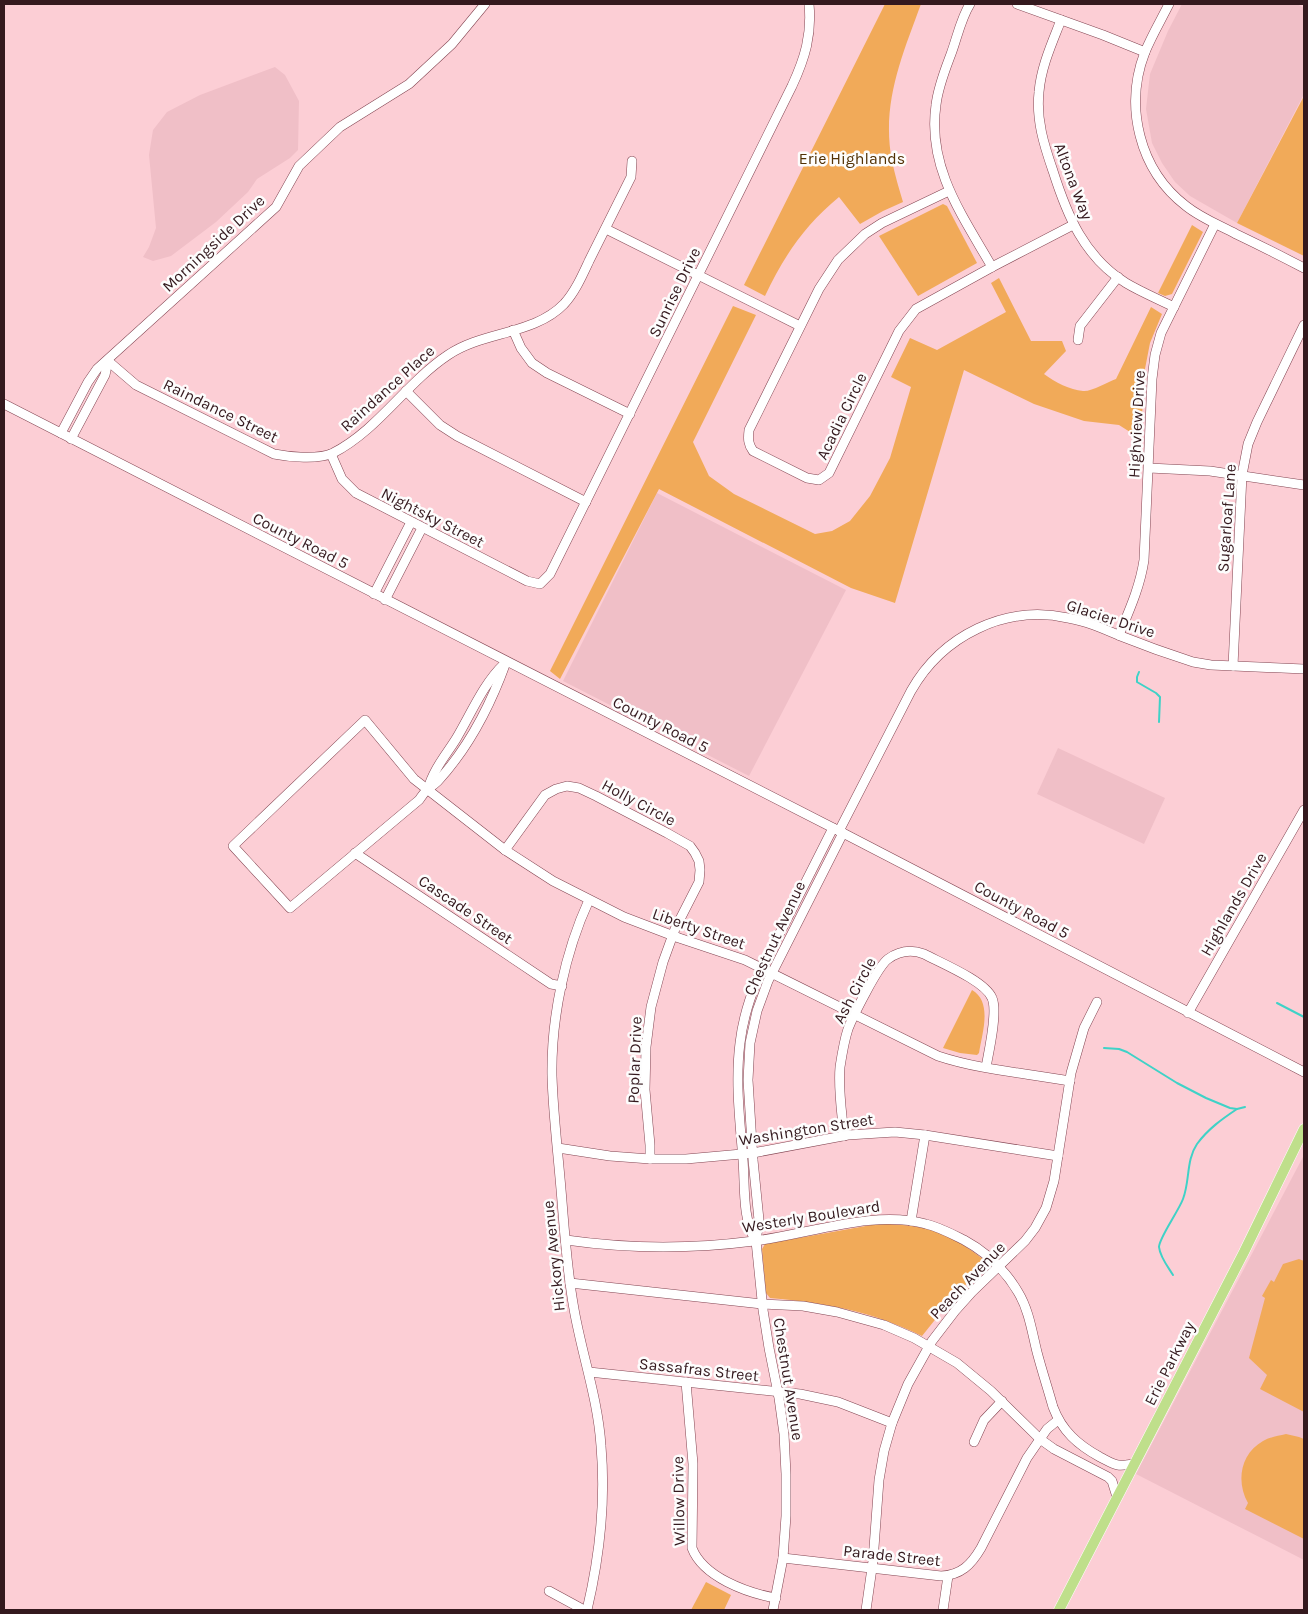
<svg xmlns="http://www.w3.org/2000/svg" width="1308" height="1614" viewBox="0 0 1308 1614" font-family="Karla,sans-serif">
<rect width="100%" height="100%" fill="#fcced5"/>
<g fill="#f0bfc7">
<path d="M1182,4H1297L1304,8V94L1237,223L1190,196L1175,182L1162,163L1152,143L1146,109L1150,74L1168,31Z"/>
<path d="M275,67L285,75L299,101L298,150L290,158L257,179L248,192L216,222L171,256L153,261L143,257L149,247L156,228L149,155L153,130L167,112L200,95Z"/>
<path d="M657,493L846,590L749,776L563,681Z"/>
<path d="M1058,748L1165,798L1144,844L1037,794Z"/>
<path d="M1304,1155V1560L1136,1474Z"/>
</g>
<g fill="#f1aa59">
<path d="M885,4H921C902,56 881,104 892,161C895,175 899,189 903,202L883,211L860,224L839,197C804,226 784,256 765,296L744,285Z"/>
<path d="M1304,96V256L1237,223Z"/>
<path d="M943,204L947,206L977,263L918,296L879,236Z"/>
<path d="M1192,225L1203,232L1172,294L1165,296L1158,293Z"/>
<path d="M999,278L1031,341H1062L1066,351L1044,374C1055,382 1070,390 1083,391C1091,392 1108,382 1116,379L1151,307L1162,314L1150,343L1144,374L1141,439L1119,425L1084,421L1034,404L964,370L895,603L851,588L659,489L560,679L550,671L733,306L756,315L693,442L709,476L734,494L815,534L832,531L850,521L870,496L890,458L911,387L891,377L910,338L937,350L1006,312L991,283Z"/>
<path d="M972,990C993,1002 982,1034 979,1053L977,1055L960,1053L943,1048Z"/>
<path d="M877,1224C926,1224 950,1232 988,1263L954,1296L922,1336C871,1311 826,1303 770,1298L766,1293L762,1249L765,1244Z"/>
<path d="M1299,1259L1304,1261V1412L1260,1389L1267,1375L1249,1358L1265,1298L1262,1296L1271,1280L1274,1282L1283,1264Z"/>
<path d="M1286,1434L1299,1437L1304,1439V1539L1245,1509L1248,1503C1236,1482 1240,1454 1263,1441C1270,1437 1278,1436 1286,1434Z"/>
<path d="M706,1582L731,1595L724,1610H691Z"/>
</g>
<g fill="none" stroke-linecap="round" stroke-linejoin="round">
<g stroke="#3fd2c7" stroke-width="2">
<path d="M1139,672L1137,677V682L1156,693L1160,697L1159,722"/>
<path d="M1277,1003L1304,1017"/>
<path d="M1104,1048L1119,1049L1127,1052L1177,1083L1206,1098L1230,1108L1237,1109L1245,1107"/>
<path d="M1173,1275C1168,1267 1160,1257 1159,1247C1159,1238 1178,1212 1183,1199C1190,1181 1186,1160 1197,1144C1208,1129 1222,1119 1237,1109"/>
</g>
<g stroke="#834552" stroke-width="10">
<g id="minor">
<path d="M970,4C961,18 957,38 951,54C945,70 938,87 936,105C927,167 962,215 992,267"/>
<path d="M1017,4L1103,35L1145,52"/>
<path d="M1169,4C1161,20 1152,35 1145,52C1124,106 1139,170 1186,206C1201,218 1219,225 1236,234C1259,245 1281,256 1304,268"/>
<path d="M1061,20C1052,43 1041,67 1039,92C1036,120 1044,145 1053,171C1067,215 1084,257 1126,283C1141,292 1158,299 1174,307"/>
<path d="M949,191L882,223L865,234L838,260L819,289L749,430C748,439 748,444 753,451L807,478L819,480L829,473L899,331L916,309L992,267L1073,225"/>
<path d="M606,229L800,326"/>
<path d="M513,330L521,348L532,363L547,373L630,414"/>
<path d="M1078,340L1080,326L1118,277"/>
<path d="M108,361L136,385L274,454C289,457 318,460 333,453C378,430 406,383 448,355C483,331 534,335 564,304C575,292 582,276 589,261C603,233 617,205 631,177L632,161"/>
<path d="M406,391L440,425L457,436L586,502"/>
<path d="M4,404L843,833L1304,1072"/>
<path d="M61,433L88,382L97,369L276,207L299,166L340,127L409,84L452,44L485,4"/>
<path d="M71,439L105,375L108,361"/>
<path d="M331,454L342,479L356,493L527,581L540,584L550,574L792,86C805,58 812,35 809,4"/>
<path d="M1149,468L1210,471L1304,485"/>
<path d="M374,594L411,522"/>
<path d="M385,600L422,528"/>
<path d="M1119,635C1129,611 1140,587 1144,560L1152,379L1155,355L1161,333L1215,224"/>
<path d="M506,662C491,704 468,748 438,781C435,784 432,786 429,788C425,791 422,796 419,800L290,908L233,846L365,720L414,779L505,850L553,881L624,917L679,938L745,960L938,1056C980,1070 1026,1073 1070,1081"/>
<path d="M1233,666L1242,475L1248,444L1257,422L1304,325"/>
<path d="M428,789C433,770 446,755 456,739C471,714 483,684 504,664"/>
<path d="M839,831L911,691C942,636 1005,604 1068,618C1086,621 1102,628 1118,635C1143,645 1168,654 1193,662L1211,665L1304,669"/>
<path d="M505,850L545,795L556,789L567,786L579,788L596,796L667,833L690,846L695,853L699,861L700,870L699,882L675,929L663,962L651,1007L646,1047L645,1090L650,1145V1159"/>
<path d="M355,853L551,984L562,986"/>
<path d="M1188,1013L1304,810"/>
<path d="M844,1136C842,1113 838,1090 840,1067C842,1054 844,1041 848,1029C853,1016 878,966 888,959C899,951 911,949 924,954C941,963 985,981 992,998C998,1011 989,1051 986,1067"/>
<path d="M558,1148L610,1156L650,1159H686L753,1153L848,1135L895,1132L925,1135L1058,1156"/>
<path d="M911,1221L925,1135"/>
<path d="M566,1240C629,1249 692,1249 754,1241C807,1235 874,1209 926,1224C939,1227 952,1234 964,1240C986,1252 1005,1270 1018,1292C1029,1310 1032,1332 1037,1352C1042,1371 1048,1389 1053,1407C1062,1431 1078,1445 1100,1457C1106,1460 1112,1464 1118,1465C1123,1466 1129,1464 1134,1464"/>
<path d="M756,1241C742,1221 745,1183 743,1160C740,1121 735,1082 740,1043C745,999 765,961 785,923C801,891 817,860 833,828"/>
<path d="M570,1283L762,1304L803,1306L837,1312L884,1325L914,1338L957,1363L991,1391L1040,1439L1054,1449L1108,1477L1112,1481L1117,1497"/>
<path d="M589,1372L800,1394L838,1402L892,1423"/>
<path d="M686,1382L693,1464L692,1548C703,1577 747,1593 776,1598"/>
<path d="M974,1442L984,1420L1002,1401"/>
<path d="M783,1558L941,1576C961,1575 971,1565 981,1548L1027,1458L1047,1429L1058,1420"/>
<path d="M549,1591L584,1610"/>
<path d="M587,1610C600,1555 606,1503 601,1446C598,1399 582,1355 574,1309C566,1266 564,1221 560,1178C557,1144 553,1110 552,1076C551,1018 565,952 589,900"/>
<path d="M773,1610L783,1558L786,1516V1474L784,1434L779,1398L769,1348L763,1310L756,1241L759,1220L753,1160L748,1080L750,1043L757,1011L768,981L843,833"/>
<path d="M866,1610L873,1561L879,1480L884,1451L892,1423L908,1384L932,1341L955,1311L972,1292L1025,1241L1035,1228L1046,1208L1054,1181L1071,1073L1084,1028L1097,1002"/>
<path d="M943,1610L948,1576"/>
</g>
</g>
<g stroke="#fff" stroke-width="11">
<path id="major" d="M1059,1610L1244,1252L1304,1129"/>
</g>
<use href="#minor" stroke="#fff" stroke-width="9"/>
<use href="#major" stroke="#bfdf8b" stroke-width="10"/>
</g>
<g text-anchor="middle" stroke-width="5" stroke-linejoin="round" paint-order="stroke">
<g font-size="16" fill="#523104" stroke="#fdfdfd">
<text x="852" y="164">Erie Highlands</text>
</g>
<g font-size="16" fill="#34191e" stroke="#fdfdfd">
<text transform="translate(1074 181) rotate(69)" y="6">Altona Way</text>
<text transform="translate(213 243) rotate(-43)" y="6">Morningside Drive</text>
<text transform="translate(674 292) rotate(-64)" y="6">Sunrise Drive</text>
<text transform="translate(387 388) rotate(-42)" y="6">Raindance Place</text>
<text transform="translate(221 410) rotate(26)" y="6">Raindance Street</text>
<text transform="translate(841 416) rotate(-64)" y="6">Acadia Circle</text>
<text transform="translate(1136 424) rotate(-87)" y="6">Highview Drive</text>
<text transform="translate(433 517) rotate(27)" y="6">Nightsky Street</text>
<text transform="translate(1226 518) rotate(-86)" y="6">Sugarloaf Lane</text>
<text transform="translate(301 540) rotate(27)" y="6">County Road 5</text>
<text transform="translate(1111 618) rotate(18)" y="6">Glacier Drive</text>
<text transform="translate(661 724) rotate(27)" y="6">County Road 5</text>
<text transform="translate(639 802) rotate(28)" y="6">Holly Circle</text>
<text transform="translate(1233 904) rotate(-60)" y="6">Highlands Drive</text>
<text transform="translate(466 909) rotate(34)" y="6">Cascade Street</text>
<text transform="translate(1022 909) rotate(28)" y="6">County Road 5</text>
<text transform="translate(699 928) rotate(19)" y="6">Liberty Street</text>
<text transform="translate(774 938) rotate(-65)" y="6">Chestnut Avenue</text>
<text transform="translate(854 990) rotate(-62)" y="6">Ash Circle</text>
<text transform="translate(634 1060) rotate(-88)" y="6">Poplar Drive</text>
<text transform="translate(806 1129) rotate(-9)" y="6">Washington Street</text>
<text transform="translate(811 1216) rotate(-9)" y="6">Westerly Boulevard</text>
<text transform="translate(553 1256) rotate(-96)" y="6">Hickory Avenue</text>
<text transform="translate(967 1280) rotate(-46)" y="6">Peach Avenue</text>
<text transform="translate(1169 1363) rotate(-63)" y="6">Erie Parkway</text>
<text transform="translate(699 1369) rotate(6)" y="6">Sassafras Street</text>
<text transform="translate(789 1379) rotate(81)" y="6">Chestnut Avenue</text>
<text transform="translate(678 1501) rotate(-91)" y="6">Willow Drive</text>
<text transform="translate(892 1555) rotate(6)" y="6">Parade Street</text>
</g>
</g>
<rect width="1308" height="1614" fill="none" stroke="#34191e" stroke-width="10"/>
</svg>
